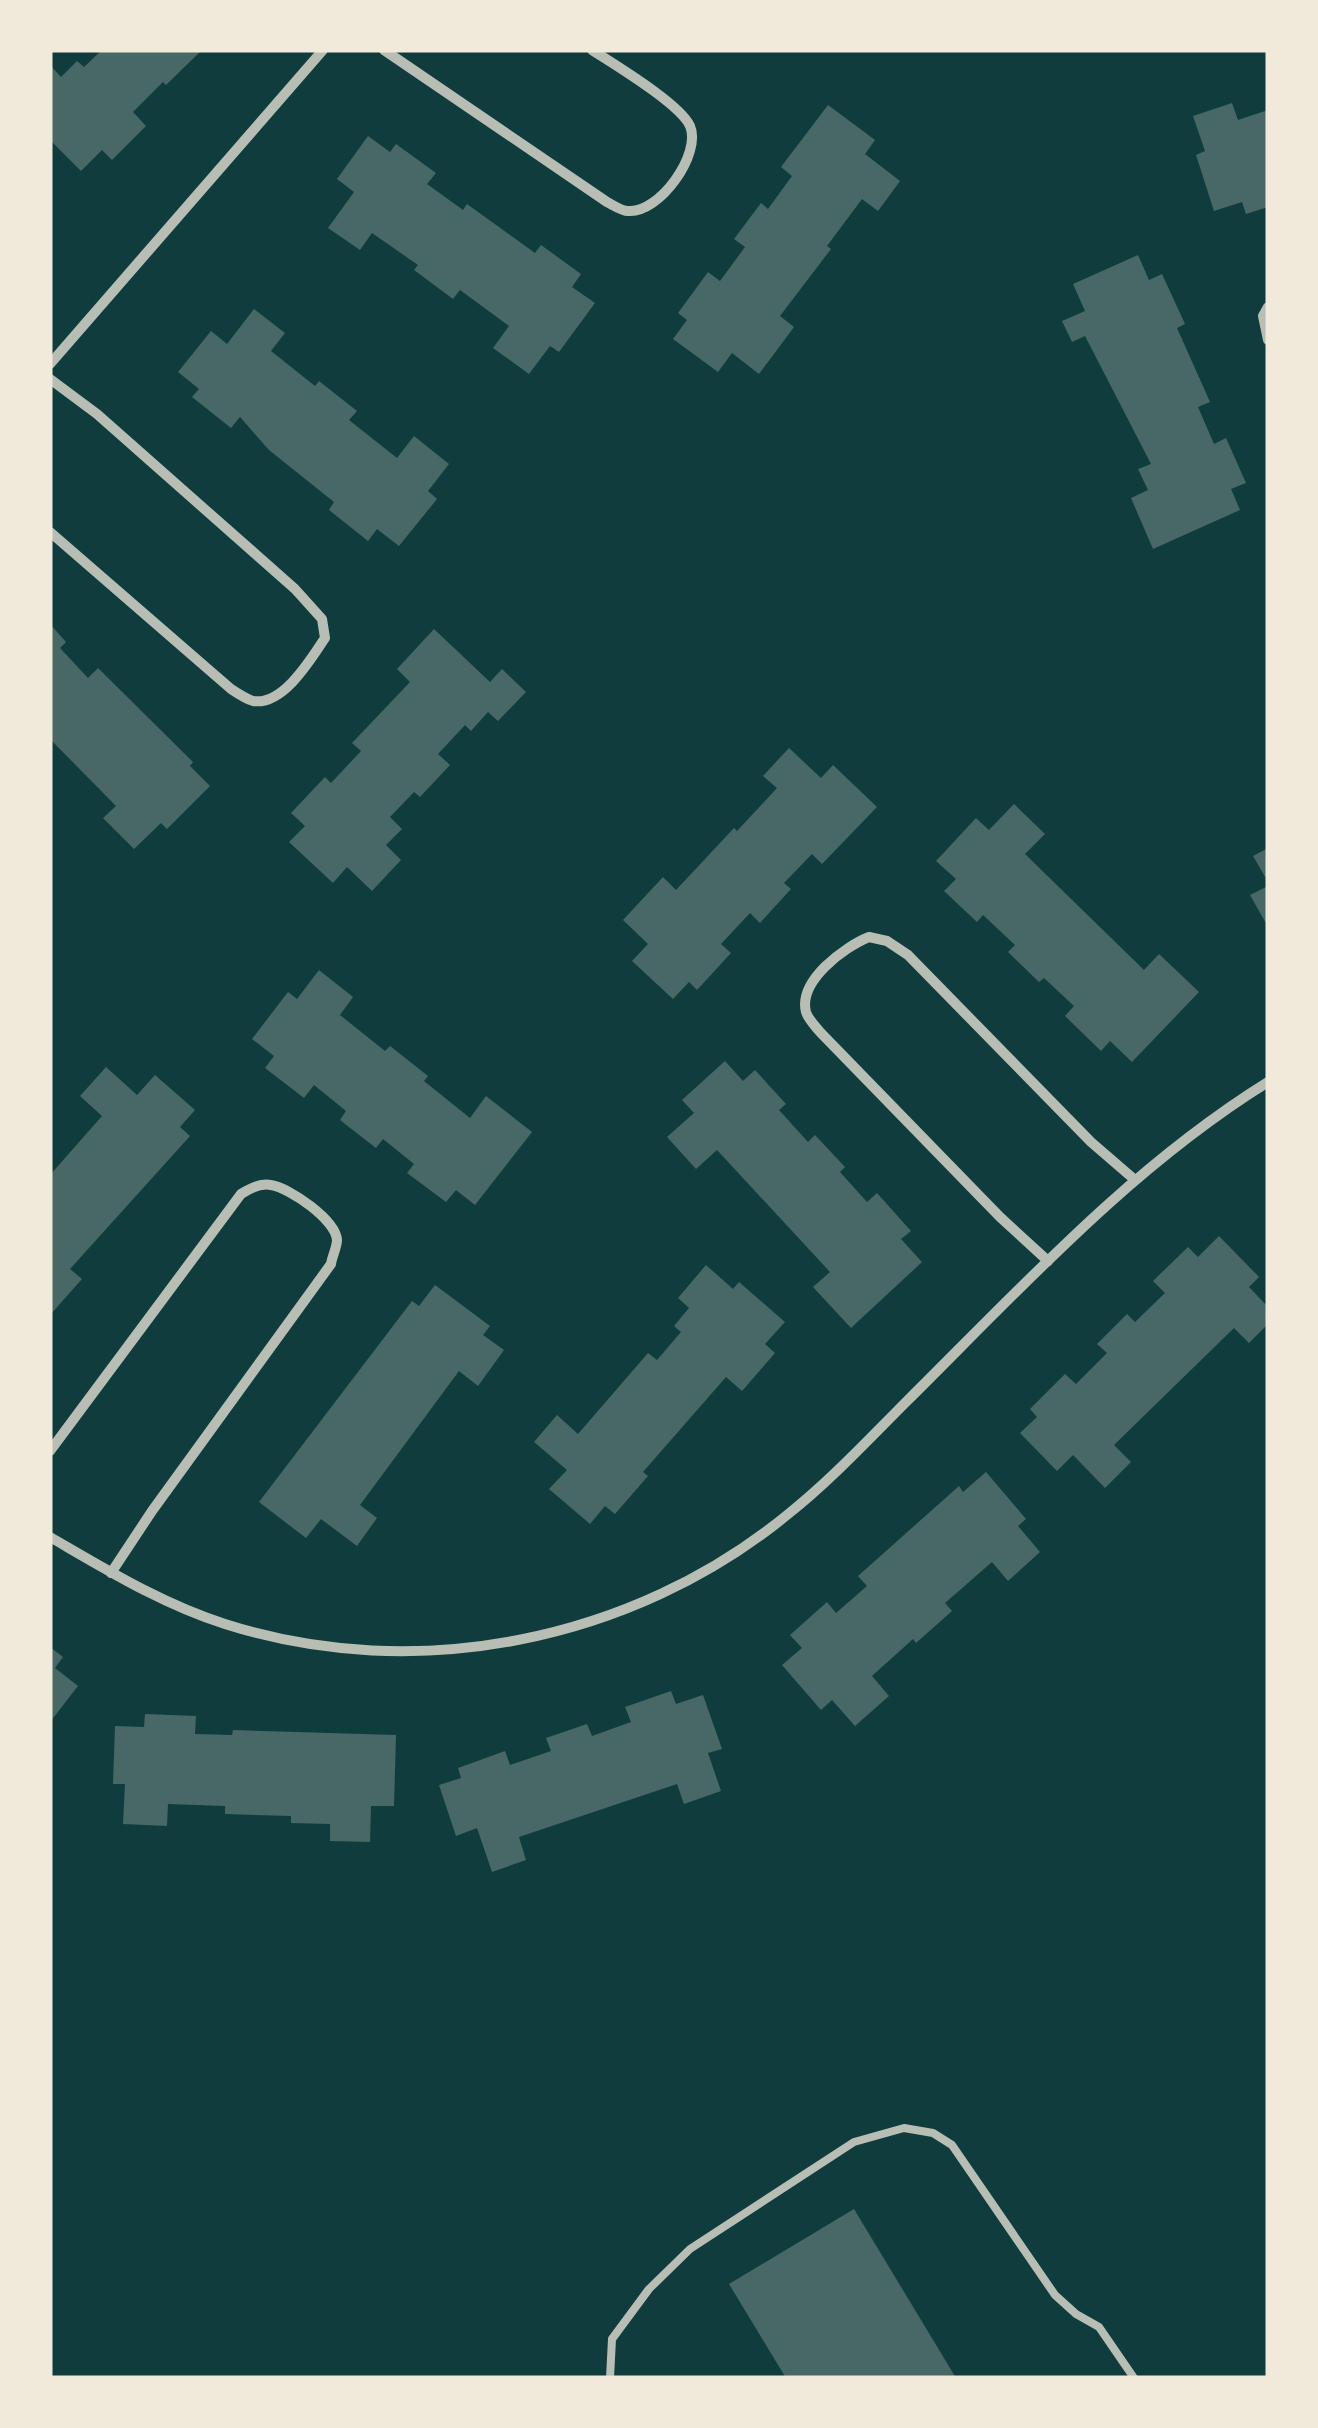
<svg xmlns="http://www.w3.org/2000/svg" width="1318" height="2428" viewBox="0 0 1318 2428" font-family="Inter,sans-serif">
<rect width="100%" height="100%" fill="#0f3d3e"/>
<g fill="#486865">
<path d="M102,50H202L166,85L163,82L133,112L146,126L112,160L102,150L81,171L50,140V65L61,77L77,61L84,67Z"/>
<path d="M1232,103L1238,120L1268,110V207L1246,214L1242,202L1214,211L1196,155L1205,151L1193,116Z"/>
<path d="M828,105L875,140L865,154L900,181L878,211L862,199L827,246L831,249L780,316L794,327L759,374L732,353L718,372L673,339L687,320L678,313L708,272L720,281L745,247L734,239L761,203L768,209L792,176L781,167Z"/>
<path d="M368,136L390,152L396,144L436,173L427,184L463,210L467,204L535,253L541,245L581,274L572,287L595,303L559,352L550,346L529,374L493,348L509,326L460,290L453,299L414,270L418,265L372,233L360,250L328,228L354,192L337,179Z"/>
<path d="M1138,255L1149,280L1162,274L1185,324L1177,328L1210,402L1198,407L1214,444L1226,438L1246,483L1231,489L1240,510L1153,549L1131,498L1148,490L1138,469L1151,464L1085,336L1072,342L1062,321L1085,311L1073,284Z"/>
<path d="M254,309L285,333L271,351L315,386L319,381L357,411L349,420L397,458L414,436L449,464L428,491L437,499L399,546L377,529L368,541L329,510L334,502L269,450L240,417L231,428L192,397L199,389L178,372L211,331L227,344Z"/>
<path d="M50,624L66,642L60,648L88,678L98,668L193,762L190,766L210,786L167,829L161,823L134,849L103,818L116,806L50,739Z"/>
<path d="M434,629L490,682L502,669L526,692L498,721L488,712L471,731L465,725L438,754L450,765L420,797L414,792L390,817L402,829L386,845L401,860L372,891L347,867L333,883L289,842L305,826L291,813L325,777L331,783L361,751L352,743L410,682L397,669Z"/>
<path d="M789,748L821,778L833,765L877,807L822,864L812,854L784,883L791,889L760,923L750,913L721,944L731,953L697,990L689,982L673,999L632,961L648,944L623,920L663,877L676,890L734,828L737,831L777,788L763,776Z"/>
<path d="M1014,804L1045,834L1025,854L1144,970L1159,954L1199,992L1132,1062L1110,1041L1101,1051L1065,1016L1074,1006L1044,978L1039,982L1008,952L1015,945L983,915L977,922L944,891L956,879L936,861L976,818L989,830Z"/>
<path d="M1268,848V882L1253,856Z"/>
<path d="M1268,886V927L1250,895Z"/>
<path d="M319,970L353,997L340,1015L385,1051L390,1046L428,1076L424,1081L470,1118L486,1096L532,1132L475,1205L456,1190L446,1202L407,1173L414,1164L383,1139L376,1148L340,1120L346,1111L314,1085L304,1098L265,1068L274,1056L252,1039L288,992L297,999Z"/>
<path d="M725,1061L743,1081L755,1070L786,1104L779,1110L808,1142L815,1135L845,1167L840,1172L867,1202L877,1193L911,1231L901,1239L922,1262L851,1328L813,1287L830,1272L717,1150L696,1169L667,1137L694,1113L682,1100Z"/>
<path d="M106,1067L137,1095L155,1075L195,1110L180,1127L190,1136L70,1269L82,1279L50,1315V1175L102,1116L80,1096Z"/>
<path d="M1219,1236L1259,1277L1249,1287L1268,1307V1324L1249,1343L1234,1328L1114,1445L1131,1462L1105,1488L1073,1455L1057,1471L1020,1433L1037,1417L1030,1409L1065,1374L1076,1384L1107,1353L1097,1344L1127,1314L1135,1322L1165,1293L1153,1281L1188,1247L1198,1257Z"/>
<path d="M706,1265L733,1289L739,1282L785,1322L765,1344L775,1353L742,1391L726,1377L643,1472L648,1476L615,1514L605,1506L590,1524L549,1489L567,1470L534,1442L557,1415L578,1434L648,1353L657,1360L681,1332L674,1326L689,1308L678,1298Z"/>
<path d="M435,1285L490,1326L483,1335L504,1350L478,1386L459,1371L360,1505L377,1518L357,1546L321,1519L306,1538L259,1502L412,1301L419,1306Z"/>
<path d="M986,1472L1026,1519L1018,1526L1040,1552L1008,1581L992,1562L945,1603L952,1611L916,1643L913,1639L872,1676L889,1696L855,1726L832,1700L821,1710L782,1665L802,1648L790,1635L827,1602L836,1613L867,1586L858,1576L959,1486L963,1492Z"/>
<path d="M50,1647L63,1657L55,1668L78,1686L50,1722Z"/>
<path d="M671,1691L676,1704L703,1695L722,1749L708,1753L721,1791L684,1804L677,1784L519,1837L526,1860L492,1872L477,1828L456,1836L439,1785L461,1778L458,1768L505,1751L510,1765L551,1751L546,1738L587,1724L592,1736L631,1722L625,1707Z"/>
<path d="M145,1714L196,1716L195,1734L232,1735L233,1730L396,1735L394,1806H371L370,1842L330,1841V1824L291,1823V1816L225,1814V1806L168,1804L167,1826L123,1824L125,1784H113L115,1726L144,1727Z"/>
<path d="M854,2209L956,2378H786L729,2284Z"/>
</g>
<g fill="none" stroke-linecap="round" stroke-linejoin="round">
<path stroke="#b8beb3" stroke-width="8" d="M610,2378L612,2339L649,2289L690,2249L854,2142L904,2128L933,2133L952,2145L1055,2295L1076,2314L1099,2327L1134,2378"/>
<g stroke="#b8beb3" stroke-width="10">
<path d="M384,50L607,202C613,205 622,211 628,211C659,214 702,154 690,126C680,104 615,65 592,50"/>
<path d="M1268,307L1263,316L1268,340"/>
<path d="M50,364L323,50"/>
<path d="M50,379L97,414L295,589L322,619L325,638C311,659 283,706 253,701C246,699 237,693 231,689L50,532"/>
<path d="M1048,1261L1000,1217L820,1032C816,1027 808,1019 806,1012C798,981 844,947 869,937L887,941L908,955L1091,1142L1135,1180"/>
<path d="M50,1451L241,1194C250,1188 260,1183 271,1185C290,1188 336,1220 337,1240C337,1247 332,1257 331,1264L152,1511L111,1573"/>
<path d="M50,1537C107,1570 162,1604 225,1624C416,1685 633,1641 787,1515C830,1481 868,1440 907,1401C1021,1288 1131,1167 1268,1082"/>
</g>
</g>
<rect width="1318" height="2428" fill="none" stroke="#f1e9da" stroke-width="105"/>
</svg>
